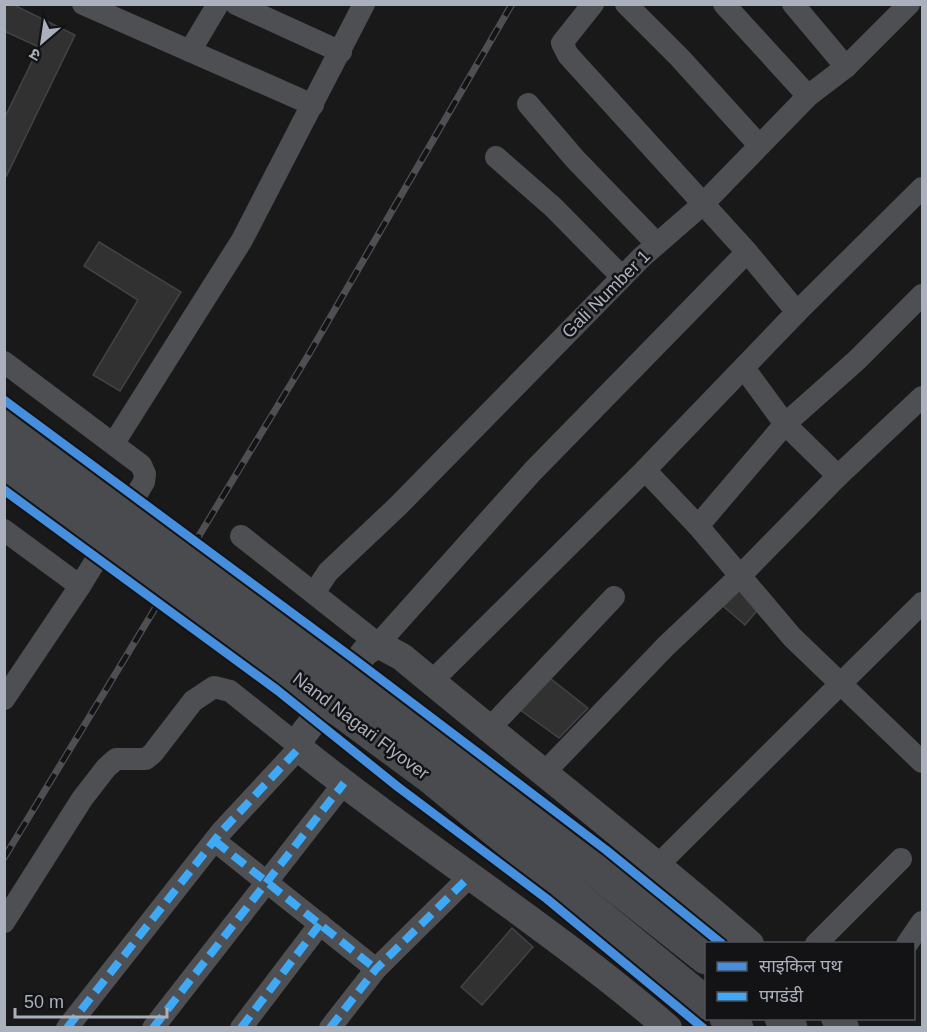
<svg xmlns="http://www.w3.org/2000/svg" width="927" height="1032" viewBox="0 0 927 1032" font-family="Helvetica,'Noto Sans Devanagari',sans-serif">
<rect width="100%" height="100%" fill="#19191a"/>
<g fill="#313132" stroke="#424346" stroke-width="1.5">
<path d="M4,4H12L75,35L6,177L4,119L39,47L4,31Z"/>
<path d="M99,242L181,292L120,391L93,375L138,300L84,266Z"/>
<path d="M739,589L760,607L745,625L723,606Z"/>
<path d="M546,675L588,708L559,738L516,707Z"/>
<path d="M512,928L533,947L482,1005L461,987Z"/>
</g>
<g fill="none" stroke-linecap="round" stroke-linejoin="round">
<g stroke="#4d4f53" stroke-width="22">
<path d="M83,4L313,105"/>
<path d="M236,4L341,52"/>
<path d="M593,4L562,43L568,55L747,252L797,312"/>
<path d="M626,4L680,58L759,145"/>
<path d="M724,4L808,96"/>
<path d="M793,4L846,67"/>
<path d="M190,51L218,4"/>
<path d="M528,104L575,159L657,244"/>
<path d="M496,157L553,207L622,277"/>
<path d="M4,362L141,465L145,474L144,482L80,586L4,699"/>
<path d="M744,368L785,424L838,476"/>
<path d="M114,443L242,240L364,4"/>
<path d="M645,470L698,526L792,637L922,762"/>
<path d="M698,526L785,424L857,360L922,295"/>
<path d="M4,530L80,586"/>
<path d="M241,536L378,644L533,471L747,252"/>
<path d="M314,593L328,572L398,506L642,257L703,204L808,96L846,67L909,4"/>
<path d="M431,682L645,470L797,312L922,188"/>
<path d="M490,728L614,597"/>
<path d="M543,774L666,646L740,576L838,476L922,397"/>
<path d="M215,841L376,969"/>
<path d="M659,864L922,603"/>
<path d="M4,922L82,799L106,768L116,759H146L153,753L193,701L214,687L230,691L300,747L221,832L67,1028"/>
<path d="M816,944L901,859"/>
<path d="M907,944L922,922"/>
<path d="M153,1028L344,783"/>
<path d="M241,1028L320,924"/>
<path d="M330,1028L376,969L470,876"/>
</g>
<g stroke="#4d4f53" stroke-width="28">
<path d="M835,1018L845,1028"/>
<path d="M668,1028C553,929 424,848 305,753L300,747L302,736L365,652L378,644L402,657C517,753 637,845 750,944"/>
</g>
<g stroke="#4a4b4e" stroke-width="33">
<path d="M726,1018L737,1028"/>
<path d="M781,1018L791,1028"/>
</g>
<g stroke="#4d4f52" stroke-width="7">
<path id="rail" d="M4,858L309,354L512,4"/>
</g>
<use href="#rail" stroke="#131316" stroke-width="4.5" stroke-dasharray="14" stroke-linecap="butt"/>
<g stroke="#4a4b4e" stroke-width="33">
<path d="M4,426L527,816L706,958"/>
<path d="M4,462L430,777L706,1003"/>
</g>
<g stroke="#3fa9f5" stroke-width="8" stroke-dasharray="15 8" stroke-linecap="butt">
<path d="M215,841L376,969"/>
<path d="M67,1028L221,832L300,747"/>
<path d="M153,1028L344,783"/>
<path d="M241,1028L320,924"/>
<path d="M330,1028L376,969L470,876"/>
</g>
<g stroke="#131316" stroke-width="13">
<g id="cycleway">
<path d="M4,400L354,659L606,850L722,944"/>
<path d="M4,490L277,690L398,787L547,899L703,1028"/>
</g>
</g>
<use href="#cycleway" stroke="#468fdf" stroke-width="9"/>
</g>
<g text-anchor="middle" stroke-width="5" stroke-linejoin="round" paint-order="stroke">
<g font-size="18" fill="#aab0bc" stroke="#131316">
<text transform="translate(606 294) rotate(-45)" y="6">Gali Number 1</text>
<text transform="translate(361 726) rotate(37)" y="6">Nand Nagari Flyover</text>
</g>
</g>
<rect width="927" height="1032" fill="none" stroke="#aab0bc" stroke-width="12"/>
<rect x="705" y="942" width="210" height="78" fill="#131316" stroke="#4f5258" stroke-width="1.5"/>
<rect x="717" y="962" width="30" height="9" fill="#468fdf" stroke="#4f5258" stroke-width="1.5"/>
<text x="759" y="972" font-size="18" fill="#aab0bc">साइकिल पथ</text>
<rect x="717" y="992" width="30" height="9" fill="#3fa9f5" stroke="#4f5258" stroke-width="1.5"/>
<text x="759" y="1002" font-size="18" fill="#aab0bc">पगडंडी</text>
<g transform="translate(42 42) rotate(209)" stroke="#131316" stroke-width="4.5" paint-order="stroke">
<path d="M0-4.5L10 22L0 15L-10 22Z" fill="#aab0bc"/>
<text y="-9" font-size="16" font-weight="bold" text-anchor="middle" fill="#aab0bc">उ</text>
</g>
<path d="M15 1008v9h152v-9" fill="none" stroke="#aab0bc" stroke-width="3"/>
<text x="24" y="1008" font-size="18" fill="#aab0bc" stroke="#131316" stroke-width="4.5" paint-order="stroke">50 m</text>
</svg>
